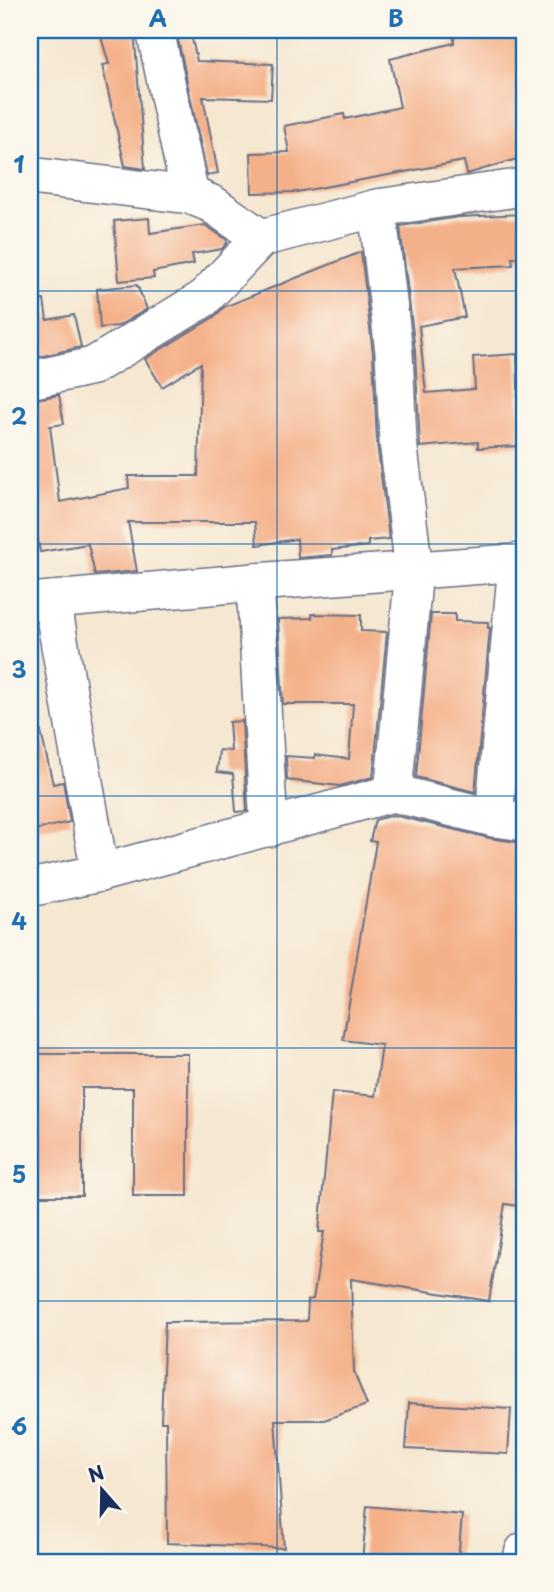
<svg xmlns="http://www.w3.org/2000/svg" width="554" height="1592" viewBox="0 0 554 1592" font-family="'Playpen Sans',sans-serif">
<rect width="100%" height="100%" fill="#fbf7ec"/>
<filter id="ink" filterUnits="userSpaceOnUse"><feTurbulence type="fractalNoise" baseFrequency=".0143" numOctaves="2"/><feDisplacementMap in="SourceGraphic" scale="14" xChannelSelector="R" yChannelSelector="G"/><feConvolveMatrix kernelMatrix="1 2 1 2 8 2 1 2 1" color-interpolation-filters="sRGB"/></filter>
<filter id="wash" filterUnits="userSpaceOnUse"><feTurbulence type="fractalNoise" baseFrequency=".00686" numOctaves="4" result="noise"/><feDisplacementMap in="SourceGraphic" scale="28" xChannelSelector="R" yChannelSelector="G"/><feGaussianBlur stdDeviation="1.57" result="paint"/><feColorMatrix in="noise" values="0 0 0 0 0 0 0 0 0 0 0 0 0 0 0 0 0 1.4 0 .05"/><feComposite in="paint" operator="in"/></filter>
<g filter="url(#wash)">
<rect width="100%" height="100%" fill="#f5e7d0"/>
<g id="blocks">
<g fill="#f4b089">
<path d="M99,30H134L145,169L125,166L102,65L109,64Z"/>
<path d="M176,30H190L197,61L273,64L271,99L203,97L218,173L207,175Z"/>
<path d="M454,30H524V157L467,174L464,161L297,192L252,193L251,153L289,152L284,126L344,114L345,119L400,107L390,59L454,43Z"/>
<path d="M524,214V257L512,258L513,265L455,268L465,317L419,326L426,393L475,389L473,357L517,354L520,446L478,448V442L420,447L415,350L400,226L459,217Z"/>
<path d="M149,218L150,233L205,225L227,240V243L222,249L192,254L194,264L153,272L154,278L119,281L114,221Z"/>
<path d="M361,252L373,354L377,443L389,539L368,541V546L332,550V555L298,558L297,539L257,545L255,522H128L137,571L95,575L88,544L40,552L33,514L30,515V400L59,395L64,424L50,426L60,502L129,488L128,476H198L201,363L162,387L145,359L214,317L224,307Z"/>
<path d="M137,285L147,309L118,326L100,328L97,289Z"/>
<path d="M44,300L47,320L74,315L81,347L30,359V301Z"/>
<path d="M312,614L361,615V631L387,632L373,777L340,786L287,780L286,756L315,758V755L349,759L353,704H283L278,619L312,618Z"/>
<path d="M431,614H455V621L488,622V628H490L475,792L416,777Z"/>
<path d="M524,716V801L517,800Z"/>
<path d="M242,721L247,811L236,812L233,774L217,772L219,750L231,751L229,722Z"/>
<path d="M40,728L53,784L63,782L70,822L30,831V729Z"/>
<path d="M393,815L489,838L524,843V1170L519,1206L505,1204L489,1301L351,1279L354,1372L367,1405L324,1420H275L284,1548L167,1543L166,1422H161L165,1322L307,1321L308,1300L313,1299L324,1232H319L332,1092L375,1096L382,1045L343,1040L376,842L370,841L375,820Z"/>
<path d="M30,1054H188V1196H133V1088H82V1196H30Z"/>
<path d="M409,1403L511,1409L508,1454L406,1449Z"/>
<path d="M367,1506L462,1515L458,1562H362Z"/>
</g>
</g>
</g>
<g filter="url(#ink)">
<use href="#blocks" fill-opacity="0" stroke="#676f86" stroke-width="2"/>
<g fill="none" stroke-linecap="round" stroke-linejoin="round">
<g stroke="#676f86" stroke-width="40">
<g id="minor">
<path d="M155,30L190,195"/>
<path d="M30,176L190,195L212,204L261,238L377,208L524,187"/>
<path d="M30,380L93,366L203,299L261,238"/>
<path d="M255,582L269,828"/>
<path d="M52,600L100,873"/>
<path d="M30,602L255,582L524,562"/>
<path d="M393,793L494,818L524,822"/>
<path d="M494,818L517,563"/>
<path d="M30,888L100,873L393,793L414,570L398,441L394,352L377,208"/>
<path d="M521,1562L524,1551"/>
</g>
</g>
<use href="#minor" stroke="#fff" stroke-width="37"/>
</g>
</g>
<path fill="none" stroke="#1f6fb2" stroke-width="2" stroke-opacity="0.55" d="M277,30V1562M30,291H524M30,544H524M30,796H524M30,1048H524M30,1301H524"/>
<rect width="554" height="1592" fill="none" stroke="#fbf7ec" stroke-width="77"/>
<g transform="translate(102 1490) rotate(340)" stroke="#fbf7ec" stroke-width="5" paint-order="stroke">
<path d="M0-5L12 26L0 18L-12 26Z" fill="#1b2f5e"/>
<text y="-10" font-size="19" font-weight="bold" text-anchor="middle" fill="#1b2f5e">N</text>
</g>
<rect x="38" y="38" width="478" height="1516" fill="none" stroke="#1f6fb2" stroke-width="2.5"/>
<g font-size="23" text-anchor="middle" font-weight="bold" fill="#1f6fb2">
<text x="158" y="27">A</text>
<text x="396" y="27">B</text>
<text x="19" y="173">1</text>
<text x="19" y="425">2</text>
<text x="19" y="678">3</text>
<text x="19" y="930">4</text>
<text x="19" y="1183">5</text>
<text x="19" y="1435">6</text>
</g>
</svg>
